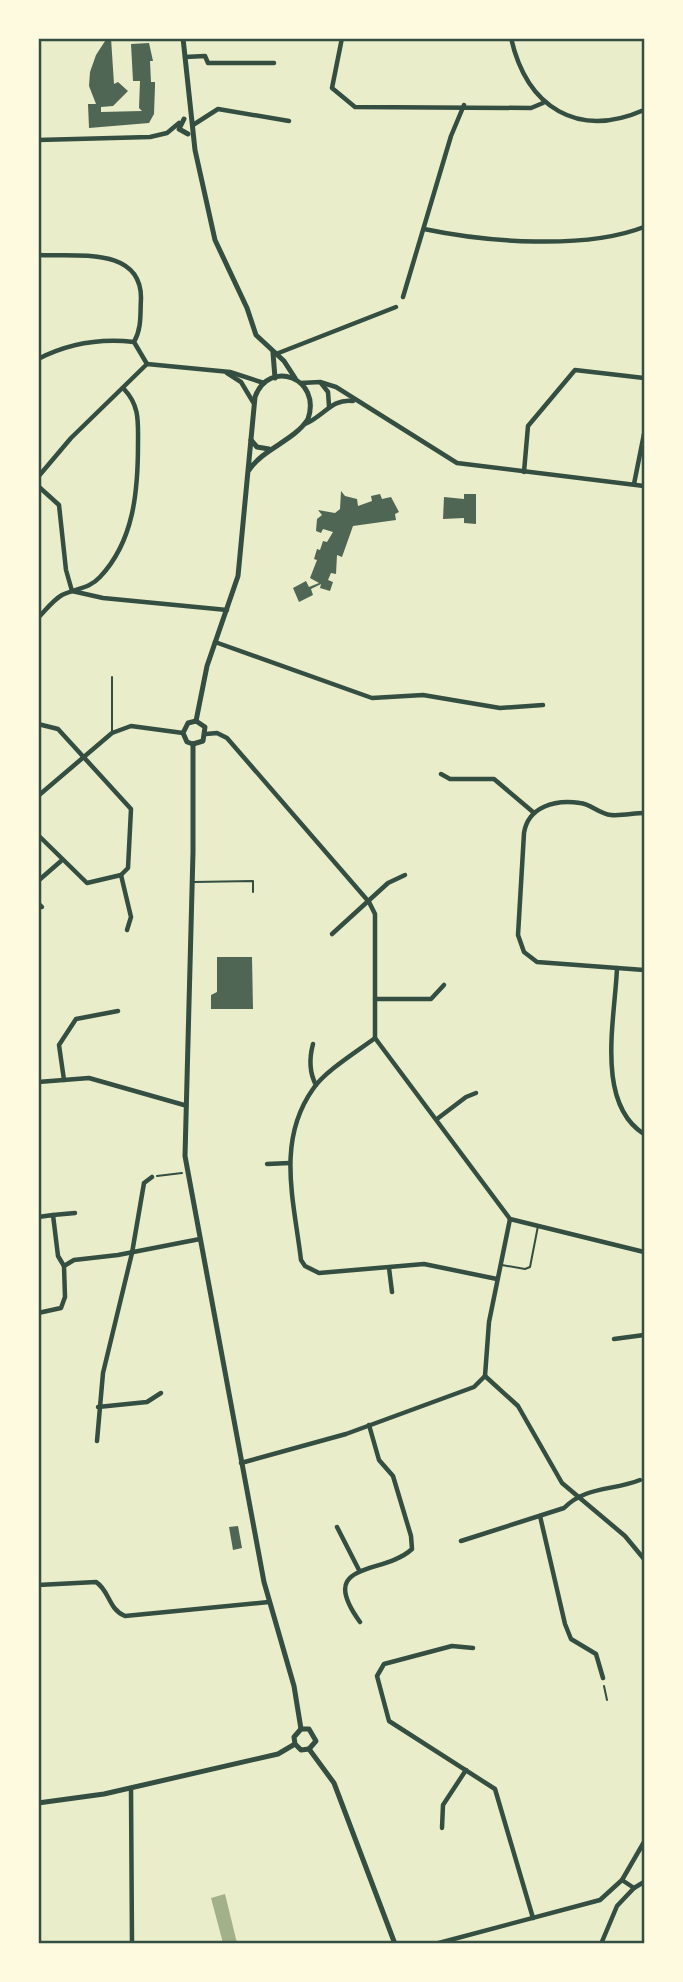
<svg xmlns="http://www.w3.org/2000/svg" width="683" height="1982" viewBox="0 0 683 1982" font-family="Bitter,serif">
<rect width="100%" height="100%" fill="#e9edc9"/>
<path fill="#a3b18a" d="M225,1894L237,1943H223L211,1898Z"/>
<g fill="#4f6655">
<path d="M107,38H111L114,84L118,82L128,91L113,106L101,107V112L142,111L139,108L140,81H133L131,44L149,43L153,61H150L151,82H155V86L154,114L149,123L89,128L88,104H96L89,86L90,72L96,55Z"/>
<path d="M341,491L345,496L357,499L358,506L372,501L371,496L380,494L382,499L391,497L399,512L395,514L396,520L353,526L342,557L337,555L336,574L331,573L328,580L333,582L330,591L320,588L321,584L311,589L313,595L299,602L293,588L306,581L309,587L319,583L310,578L317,560L314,559L317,549L320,550L323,541L327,542L333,532L323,529L321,533L316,531L317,519L322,515L318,510L335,513L340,509Z"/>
<path d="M464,494H476V524L464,523V518L443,519L444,497L464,499Z"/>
<path d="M217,957H252L253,1009H211V995L217,992Z"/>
<path d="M238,1526L242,1548L233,1550L229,1527Z"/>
</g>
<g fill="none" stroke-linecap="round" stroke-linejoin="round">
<g stroke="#344e41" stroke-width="2">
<path d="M157,1176L182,1173"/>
<path d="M604,1686L607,1700"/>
</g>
<g stroke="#344e41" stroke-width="2">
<path d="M112,677V732"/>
<path d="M194,882L253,881V892"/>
<path d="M502,1265L525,1269L530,1267L538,1226"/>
</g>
<g stroke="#344e41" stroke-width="4.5">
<path d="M342,38L332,88L355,107L531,108L543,103"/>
<path d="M511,38C527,108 578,139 644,110"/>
<path d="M185,57L205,56L208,63H274"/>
<path d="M193,125L218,109L289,121"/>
<path d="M38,140L150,137L167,133L179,123"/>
<path d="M424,229C486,242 585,250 644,227"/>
<path d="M38,255C76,257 141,246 141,298C140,314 142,328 134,342L147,364"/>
<path d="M403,297L451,136L464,105"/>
<path d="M276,354L396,307"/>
<path d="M38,359C69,343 100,338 134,342"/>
<path d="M227,373L241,382L253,402"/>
<path d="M301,383L320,382L336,387L457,463L644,486"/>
<path d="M321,383L328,392L329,406"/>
<path d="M305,424C324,416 332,398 353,401"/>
<path d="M524,472L528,426L575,370L644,378"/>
<path d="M38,477L71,438L147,364L230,372L264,383"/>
<path d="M634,484L644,434"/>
<path d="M38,486L59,505L66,570L72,591L103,598L227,610"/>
<path d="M38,618C46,610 52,601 62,595C76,588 89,589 100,577C134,541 138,491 138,444C138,422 140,406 124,389"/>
<path d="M215,642L372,698L423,695L500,708L543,705"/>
<path d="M38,724L58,729L131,809L128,868L121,875L87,883L38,835"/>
<path d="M206,734L217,733L227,738L369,902L375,914V1038L510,1219L644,1252"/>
<path d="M441,774L450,779H494L533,812"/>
<path d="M38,796L112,733L131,726L183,733"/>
<path d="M644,813C634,813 622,816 611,815C599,814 591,804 580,803C555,799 528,807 524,833L518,935L524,952L537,962L644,970"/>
<path d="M121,875L131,917L127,930"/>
<path d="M38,881L61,861"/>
<path d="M38,903L42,907"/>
<path d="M332,934L388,883L405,875"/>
<path d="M617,968C615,1019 595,1103 644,1134"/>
<path d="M375,999H431L444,985"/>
<path d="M375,1038C358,1051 325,1071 313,1089C276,1141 294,1201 301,1260L305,1266L319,1273L424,1264L497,1279"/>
<path d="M313,1044C309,1059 309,1072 316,1085"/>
<path d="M64,1080L59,1045L76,1019L118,1011"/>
<path d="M38,1082L89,1078L184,1105"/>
<path d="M437,1119L466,1097L476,1093"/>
<path d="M267,1164L290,1163"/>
<path d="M53,1215L75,1213"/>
<path d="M38,1217L53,1215L58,1256L64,1266"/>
<path d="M389,1268L392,1292"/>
<path d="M38,1313L61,1308L65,1297L64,1266L74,1260L118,1255L200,1239"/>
<path d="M614,1339L644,1335"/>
<path d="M485,1376L518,1406L562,1483L625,1536L644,1559"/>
<path d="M485,1376L489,1322L510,1219"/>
<path d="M98,1407L147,1402L161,1393"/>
<path d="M97,1441L103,1373L132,1253L144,1183L152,1177"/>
<path d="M241,1463L346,1434L474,1387L485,1376"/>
<path d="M540,1516L565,1624L571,1639L596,1654L603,1678"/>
<path d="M337,1527L359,1570"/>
<path d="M461,1541L564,1508C586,1486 612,1491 640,1480"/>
<path d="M38,1585L96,1582C110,1591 108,1609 125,1616L269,1602"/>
<path d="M360,1622C315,1560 383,1576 412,1549L411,1536L393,1476L379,1460L369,1425"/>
<path d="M473,1648L452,1646L384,1664L377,1676L389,1721L495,1789L533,1918"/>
<path d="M131,1789L132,1944"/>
<path d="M442,1828L443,1805L466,1770"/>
<path d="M622,1880L634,1888L644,1882"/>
<path d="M435,1944L600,1900L622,1880L644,1842"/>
<path d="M601,1944L617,1906L634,1888"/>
</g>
<g stroke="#344e41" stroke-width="5">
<path d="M183,38L195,150L215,240L247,308L256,335L284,361L295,378"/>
<path d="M184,119L179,129L188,134"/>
<path d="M273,353L275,378"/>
<path d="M251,440L257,447L269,449"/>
<path d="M196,721L207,666L238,576L255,397C269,358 322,378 308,419C294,441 264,448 249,470"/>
<path d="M193,744V852L185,1156L264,1582L294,1686L301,1729"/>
<path d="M193,744L203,741L205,727L196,721"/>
<path d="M193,744L187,742L183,733L188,723L196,721"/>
<path d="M301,1729L294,1737L295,1744L301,1750L309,1749"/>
<path d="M301,1729H309L316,1741L309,1749"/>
<path d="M309,1749L334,1783L395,1944"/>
<path d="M38,1803L104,1794L278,1754L295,1744"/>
</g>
</g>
<rect width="683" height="1982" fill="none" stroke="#fefae0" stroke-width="80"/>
<rect x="40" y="40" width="603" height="1902" fill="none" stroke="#344e41" stroke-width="2.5"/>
</svg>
